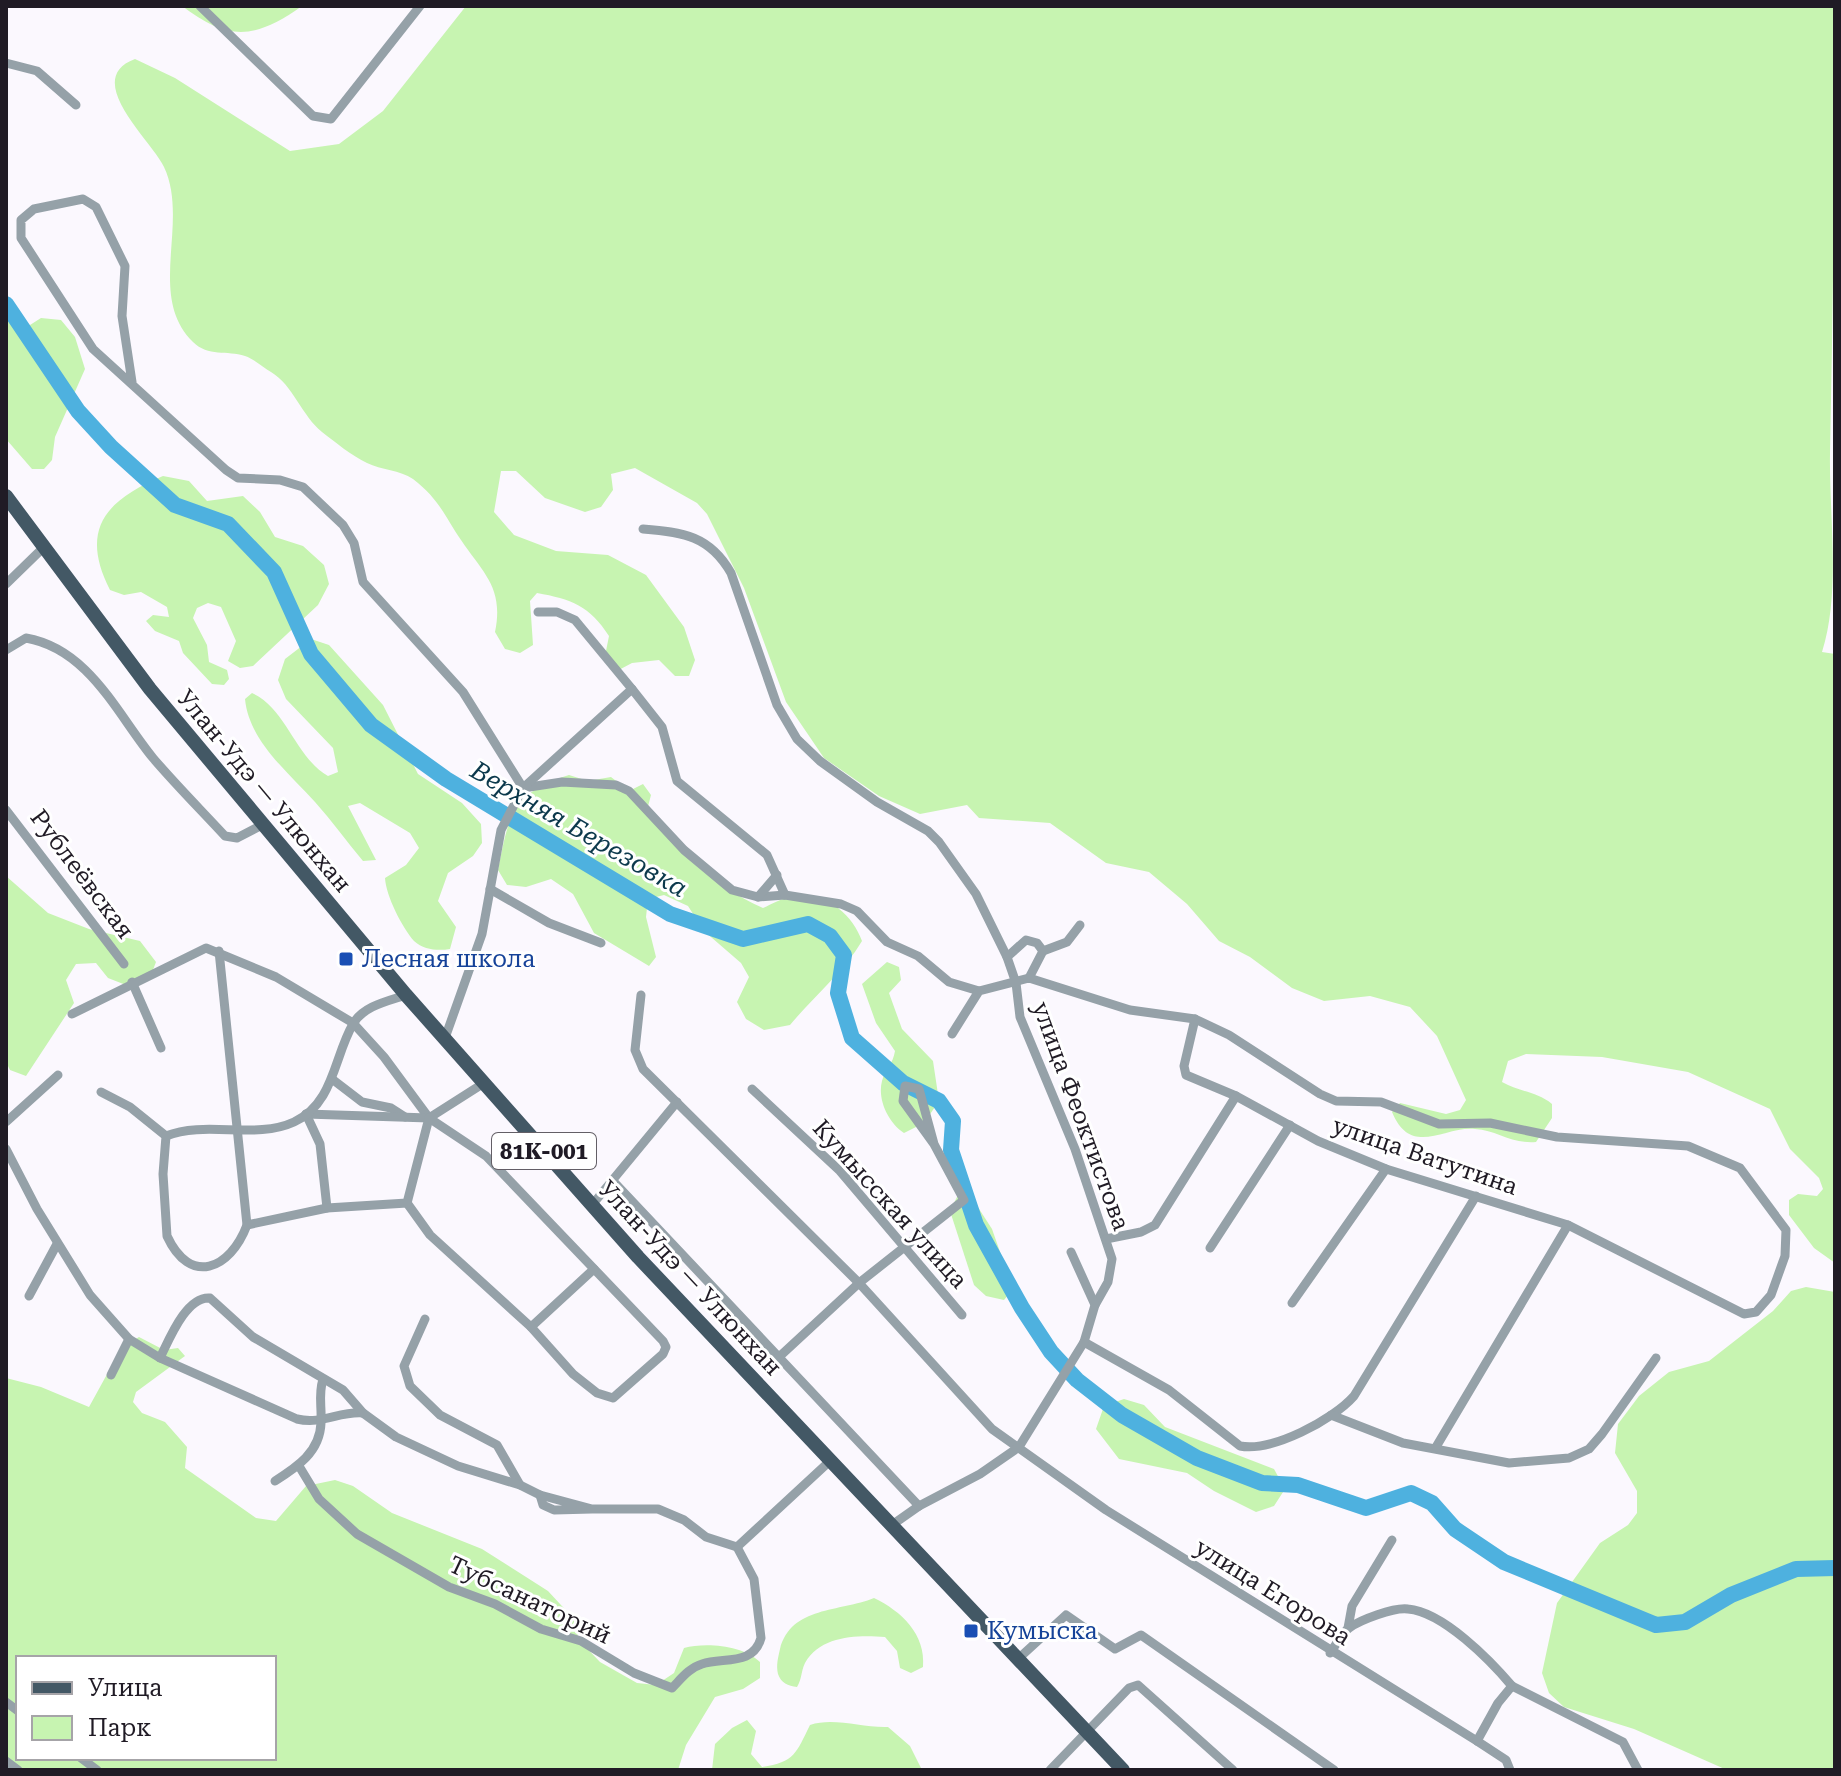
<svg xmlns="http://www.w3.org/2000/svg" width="1841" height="1776" viewBox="0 0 1841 1776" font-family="'Roboto Serif',serif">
<rect width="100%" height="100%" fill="#fbf8fe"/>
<g fill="#c7f4b1" fill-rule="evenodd">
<path d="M182,6H302C254,40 228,41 182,6Z"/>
<path d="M466,6H1835C1835,156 1833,305 1830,454C1829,518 1841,592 1822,652L1835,654V1263L1814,1248L1789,1215V1200L1798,1194L1817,1196L1823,1189L1819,1178L1790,1149L1770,1109L1688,1072L1602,1057L1526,1054L1508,1061L1502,1082C1519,1092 1536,1091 1552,1104V1118L1536,1142C1510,1144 1497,1130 1475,1129C1444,1126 1411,1158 1392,1112L1400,1103L1446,1114L1460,1110L1466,1100L1437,1036L1410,1007L1370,996L1324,1001L1292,988L1250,957L1219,941L1187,904L1149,872L1106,863L1050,823L979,818L967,805L920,814L879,796L824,758L786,702L744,588L707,514L697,503L635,468L611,474L613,490L601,507L585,512L545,498L516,471H501L494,512L514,535L556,551L608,555L646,575L684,627L695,660L689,676H675L659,660L632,663L615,672L605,656L609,636C590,606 571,599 537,593L530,601L533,645L520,653L505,649L495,632C504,588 484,574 461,540C444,515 439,499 413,479C400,470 381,470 367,463C352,456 335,442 322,432C302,416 293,385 271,372C263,367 254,359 245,356C227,350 208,357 193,342C146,296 190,222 164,167C151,140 81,79 135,59L175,78L290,151L339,144L383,111Z"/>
<path d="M6,314L15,321L30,325L41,318L61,320L75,337L85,369L55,437L52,460L44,469H32L6,439Z"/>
<path d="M163,476L189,481L207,501L243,496L260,512L275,537L303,546L324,565L329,584L318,605L253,666L240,668L228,661L236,641L221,607L208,603L197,608L193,618L207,645L209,662L227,670L229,679L224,685L212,684L183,653L179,641L155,631L146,621L153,615L169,617L167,607L141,592L124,595L110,590C79,529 106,500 163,476Z"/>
<path d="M311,639L329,645L383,705L418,774L462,803L481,824L482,843L473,856L448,873L438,901L456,927L450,949C438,951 424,950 414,941C402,927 386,896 385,878L406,865L419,848L410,833L360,803L348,806L376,860L363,861C347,842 332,821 315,802C288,772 249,741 245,699L252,693C287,709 295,757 328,776L338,772L333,748L286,699L278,680L285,659Z"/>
<path d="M569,775L588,781L611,777L629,791L643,784L651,795L646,814C684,856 710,884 763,908C772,904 784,897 793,896C825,892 852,913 862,941C843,973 814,996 790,1025L764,1030L746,1019L737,1002L749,977L741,963L704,931L688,906L664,895L648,899L646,917L656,957L649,966L594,933L573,894L551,879L526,887L507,885L498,870C509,814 512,793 569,775Z"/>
<path d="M6,876L48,913L89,929L140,941L156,962L151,975L131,987L108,978L96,963L76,964L66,980L74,1003L26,1076L10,1070L6,1062Z"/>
<path d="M887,962L899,967L901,980L889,993L902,1029L933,1061L939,1101L924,1123L904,1133C889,1123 877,1100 882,1081C885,1070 893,1064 895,1051L876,1023L862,984Z"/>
<path d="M957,1197L972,1198L992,1229L1013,1289L1004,1300L986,1296L974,1285L950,1211Z"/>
<path d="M1806,1287L1835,1292V1770H1727L1634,1729L1564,1707L1549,1693L1542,1673L1557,1603L1600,1543L1628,1525L1637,1513V1491L1615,1453L1618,1424L1639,1396L1669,1372L1709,1361L1773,1311L1791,1291Z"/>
<path d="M139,1337L164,1350L178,1348L185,1356L136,1392L133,1402L142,1413L165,1422L187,1447L185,1468L256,1518L276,1521L306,1486L335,1480L353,1486L392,1513L482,1549L548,1591L573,1618L579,1640L600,1662L637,1683L656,1685L674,1673L684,1648C705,1642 743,1645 760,1662V1678L743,1689L715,1697L686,1745L678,1770H6V1378L41,1387L89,1407L122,1347ZM18,1658H274V1758H18Z"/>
<path d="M1124,1399L1144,1405L1165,1427L1274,1469L1285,1489L1274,1506L1256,1512L1214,1491L1187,1473L1119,1459L1096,1429L1104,1406Z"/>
<path d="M874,1598C901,1611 926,1634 923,1667L911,1673L900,1668L897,1651L885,1637C858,1635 821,1635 805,1663C801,1671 802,1679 797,1687C788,1686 781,1683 778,1674C776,1665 778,1658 780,1649C791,1606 840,1612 874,1598Z"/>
<path d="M747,1720L756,1731L751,1754L762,1767C795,1762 796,1753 810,1725C834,1717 862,1728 888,1727L910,1746L922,1770H712L715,1744L732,1728Z"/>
</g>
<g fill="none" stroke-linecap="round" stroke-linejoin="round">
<path stroke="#4eb1df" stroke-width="16" d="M6,304L78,411L111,447L175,505L228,524L274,572L311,654L371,725L446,779L670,914L743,939L808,924L830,936L844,955L838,993L852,1038L903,1083L939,1101L953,1121L951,1150L976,1225L1022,1308L1051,1352L1077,1380L1122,1415L1197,1458L1262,1483L1298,1485L1366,1508L1411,1493L1432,1503L1455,1529L1504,1562L1656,1625L1685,1622L1731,1595L1796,1569L1835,1568"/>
<g stroke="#95a1a8" stroke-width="9">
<path d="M200,6L313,116L331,119L420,6"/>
<path d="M6,63L37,71L76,105"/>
<path d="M132,382L122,316L125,266L96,207L83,199L34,209L21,220V238L93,349L226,470L238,478L280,480L303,487L343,525L354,543L363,582L463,692L523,788L501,830L482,934L445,1038"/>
<path d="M643,529C683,532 710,536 731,573L777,705L797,739L820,761L877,802L928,831L939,842L976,894L1007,957L1016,983L1020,1017L1075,1149L1112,1259L1108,1282L1095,1305"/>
<path d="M6,584L44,547"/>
<path d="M538,612H557L575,620L632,689"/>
<path d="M6,650L26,638C89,649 117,714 153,758C176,785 201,810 225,836L237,838L264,824"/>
<path d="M523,788L562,782L616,785L629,791L684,850L732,890L758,897L785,895L841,904L857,911L887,942L918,956L949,982L979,991"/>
<path d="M523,788L632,689L662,727L677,781L767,855L785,895"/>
<path d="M6,810L124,964"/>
<path d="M490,889L549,923L601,943"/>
<path d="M758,897L777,875"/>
<path d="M1043,951L1067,942L1080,925"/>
<path d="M1007,957L1026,940L1037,943L1043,951L1029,978"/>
<path d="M132,982L161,1048"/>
<path d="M641,995L635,1050L643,1069L859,1283L992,1429L1106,1510L1477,1741L1506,1760L1510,1770"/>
<path d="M72,1014L206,948L276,977L353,1023L384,1057L429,1118L486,1156L663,1341L666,1347L663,1354L613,1398L597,1393L573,1374L531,1327L430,1235L407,1203"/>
<path d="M1195,1019L1184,1066L1186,1075L1236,1096"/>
<path d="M952,1034L979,991L1029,978L1130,1010L1195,1019L1229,1035L1320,1094L1336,1101L1381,1102L1439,1124L1490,1123L1557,1137L1688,1146L1740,1168L1786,1230L1785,1256L1771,1295L1756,1312L1744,1314L1568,1225L1386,1169L1318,1141L1236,1096L1155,1225L1141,1232L1106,1239"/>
<path d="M332,1079L362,1102L391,1108L405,1117"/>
<path d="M752,1089L840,1171L962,1315"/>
<path d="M101,1092L130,1107L166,1136L163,1174L167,1236C190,1286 230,1270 247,1225L219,951"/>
<path d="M306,1114L429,1118L484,1083"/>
<path d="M306,1114L320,1144L327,1208"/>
<path d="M6,1122L58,1075"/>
<path d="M166,1136C206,1120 255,1140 294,1122C334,1104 334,1056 353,1024C363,1006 388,1001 406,995"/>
<path d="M6,1149L37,1209L90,1295L129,1339L160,1358L297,1419C322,1425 339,1411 363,1413"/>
<path d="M614,1182L919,1506L892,1525"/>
<path d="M592,1205L677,1102"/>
<path d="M247,1225L327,1208L407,1203L429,1118"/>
<path d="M1210,1248L1290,1125"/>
<path d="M29,1296L57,1244"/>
<path d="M1292,1303L1386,1169"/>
<path d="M425,1319L404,1366L410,1386L440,1415L497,1445L520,1485"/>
<path d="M531,1327L594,1269"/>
<path d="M1084,1342L1169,1390L1240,1446C1272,1452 1333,1420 1354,1396L1476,1196"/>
<path d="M779,1357L859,1283L964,1200L934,1144L919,1089L905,1086L903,1101L934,1144"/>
<path d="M160,1358C169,1340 186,1296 210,1298L253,1337L343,1390L363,1413L396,1437L458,1466L520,1485L540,1495"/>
<path d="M111,1375L129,1339"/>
<path d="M1331,1415L1403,1443L1509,1463L1569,1458L1589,1449L1602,1434L1656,1358"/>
<path d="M1436,1447L1568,1225"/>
<path d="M299,1466L319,1499L357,1534L449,1587L495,1604L541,1629L581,1641L634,1673L672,1688C681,1679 689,1668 702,1664C724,1657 753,1666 761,1638L754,1579L737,1547"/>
<path d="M275,1481C297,1467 320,1452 321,1423C322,1406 318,1395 323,1379"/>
<path d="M919,1506L980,1474L1019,1447L1084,1342L1095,1305L1071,1252"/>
<path d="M592,1509L554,1510L543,1505L540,1495L592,1509H658L684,1520L706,1537L737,1547L831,1460"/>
<path d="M1348,1628L1352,1606L1392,1540"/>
<path d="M1330,1653C1336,1645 1342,1633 1349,1628C1360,1620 1394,1607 1408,1609C1443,1612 1490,1660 1512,1686L1498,1703L1477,1741"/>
<path d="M1019,1658L1066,1615L1115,1649L1141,1635L1334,1770"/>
<path d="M1512,1686L1623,1742L1638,1770"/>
<path d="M6,1702L18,1711"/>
<path d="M81,1758L97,1770"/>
<path d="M6,1761L18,1770"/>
<path d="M1050,1770L1129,1688L1138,1685L1233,1770"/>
</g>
<path stroke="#435865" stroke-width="14" d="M6,496L150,689L406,995L638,1257L1123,1770"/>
</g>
<g fill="#1a4fb4" stroke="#fff" stroke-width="3">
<rect x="338" y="951" width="16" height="16" rx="4"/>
<rect x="963" y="1623" width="16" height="16" rx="4"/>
</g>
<g text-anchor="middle" stroke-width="6" stroke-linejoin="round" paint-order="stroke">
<rect fill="#fff" stroke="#635f66" stroke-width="2" x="492" y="1133" width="104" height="36" rx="6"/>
<g font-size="22" font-weight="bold" fill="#201b25">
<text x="544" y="1159">81К-001</text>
</g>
<g font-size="24" fill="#201b25" stroke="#fff">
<text transform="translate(264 791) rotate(50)" y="8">Улан-Удэ — Улюнхан</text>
<text transform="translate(82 874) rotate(53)" y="8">Рублеёвская</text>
<text transform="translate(1081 1116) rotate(70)" y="8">улица Феоктистова</text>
<text transform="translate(1425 1156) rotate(19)" y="8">улица Ватутина</text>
<text transform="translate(890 1204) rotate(48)" y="8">Кумысская улица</text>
<text transform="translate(690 1278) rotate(47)" y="8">Улан-Удэ — Улюнхан</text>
<text transform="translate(1273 1592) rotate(32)" y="8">улица Егорова</text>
<text transform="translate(530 1600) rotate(25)" y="8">Тубсанаторий</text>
</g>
<g font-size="24" fill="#164399" stroke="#fff" text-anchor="start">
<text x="362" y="967">Лесная школа</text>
<text x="987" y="1639">Кумыска</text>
</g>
<g font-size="26" font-style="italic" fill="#0c394c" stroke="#fff">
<text transform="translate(579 829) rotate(30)" y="9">Верхняя Березовка</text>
</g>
</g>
<rect width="1841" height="1776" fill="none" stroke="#201b25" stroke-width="16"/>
<rect x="16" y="1656" width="260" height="104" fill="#ffffff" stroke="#a6a4a8" stroke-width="2"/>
<rect x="32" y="1682" width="40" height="12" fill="#435865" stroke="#a6a4a8" stroke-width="2"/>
<text x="88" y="1696" font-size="24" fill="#201b25">Улица</text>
<rect x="32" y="1716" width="40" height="24" fill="#c7f4b1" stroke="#a6a4a8" stroke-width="2"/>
<text x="88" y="1736" font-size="24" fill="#201b25">Парк</text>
</svg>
